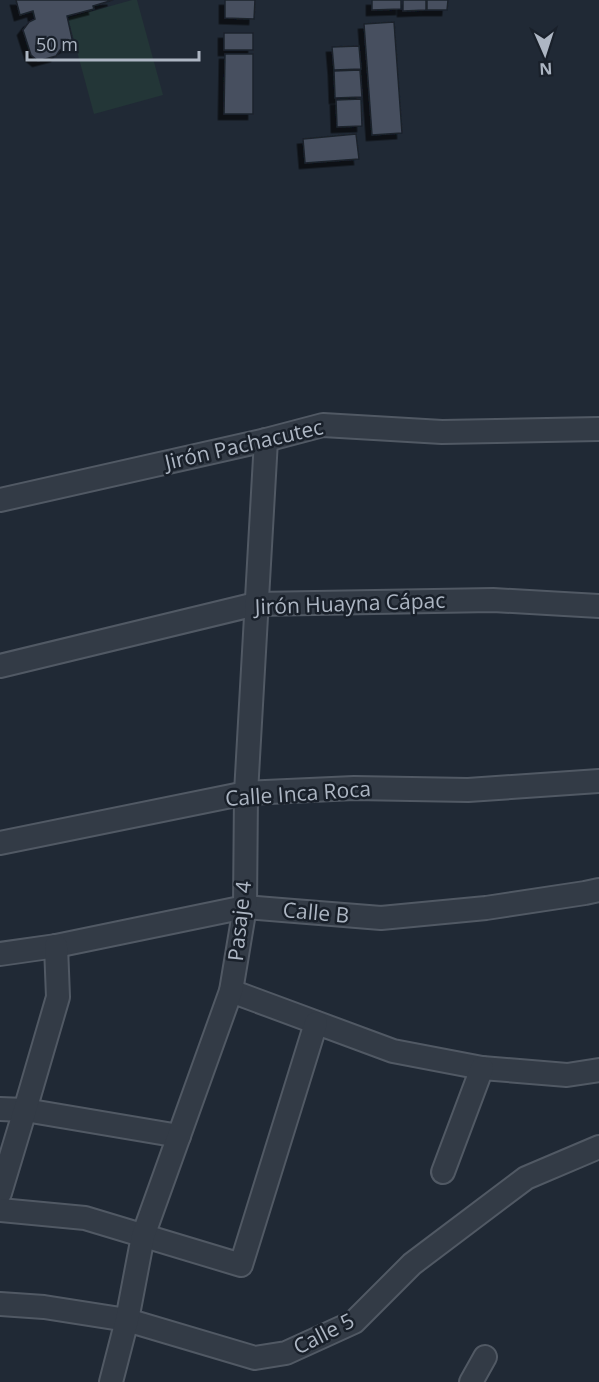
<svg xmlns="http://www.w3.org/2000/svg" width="599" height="1382" viewBox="0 0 599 1382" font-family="'Open Sans',sans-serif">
<defs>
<filter id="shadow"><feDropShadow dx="-5.5" dy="5.5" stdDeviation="0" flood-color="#0009"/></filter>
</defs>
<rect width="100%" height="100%" fill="#202935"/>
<path fill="#233637" d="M132,0H137L163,95L94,114L68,18Z"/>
<g fill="#46505f" stroke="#1b222c" stroke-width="1.5" filter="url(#shadow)">
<path d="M16,0H113L93,6L94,9L67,16L73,43L60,50L56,56L38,61L31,55L23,30L29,22L35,19L33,11L20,15Z"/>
<path d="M225,0H255L254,19L225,18Z"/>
<path d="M372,0H401V9L372,10Z"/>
<path d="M403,0H426V10L403,11Z"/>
<path d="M427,0H448L447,10H427Z"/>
<path d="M394,22L402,133L372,135L364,24Z"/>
<rect x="224" y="33" width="29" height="17"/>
<path d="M359,46L361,69L334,70L332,47Z"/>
<path d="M225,54H253V114H224Z"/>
<path d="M360,70L362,97L335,98L334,71Z"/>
<path d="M361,99L362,126L337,127L336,100Z"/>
<path d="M356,134L359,159L305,163L303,139Z"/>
</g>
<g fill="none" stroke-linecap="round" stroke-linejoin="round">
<g stroke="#515964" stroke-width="26">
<g id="minor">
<path d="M0,500L266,440L323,425L442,432L599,429"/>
<path d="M0,666L256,604L493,600L599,606"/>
<path d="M0,843L246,793L354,788L468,790L599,781"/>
<path d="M0,954L56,946L245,907L381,918L486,908L585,893L599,890"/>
<path d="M231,991L393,1051L482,1068L567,1075L599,1070"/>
<path d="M0,1109L25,1110L179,1136"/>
<path d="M443,1172L482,1068"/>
<path d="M0,1193L25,1110L58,997L56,946"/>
<path d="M0,1210L85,1218L241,1265L316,1023"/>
<path d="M0,1304L44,1307L127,1320L255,1358L286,1353L354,1322L412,1264L526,1178L599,1147"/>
<path d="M111,1382L127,1320L143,1236L231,991L245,907L246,793L266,440"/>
<path d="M471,1382L485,1357"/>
</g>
</g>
<use href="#minor" stroke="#333b46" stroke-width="22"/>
</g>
<g text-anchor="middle" stroke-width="5" stroke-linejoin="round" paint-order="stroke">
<g font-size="21" fill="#adb6c3" stroke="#19202a">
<text transform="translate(244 445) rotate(-13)" y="7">Jirón Pachacutec</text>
<text transform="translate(350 604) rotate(-2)" y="7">Jirón Huayna Cápac</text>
<text transform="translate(298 794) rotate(-4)" y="7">Calle Inca Roca</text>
<text transform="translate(316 913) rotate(5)" y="7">Calle B</text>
<text transform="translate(240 921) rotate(-84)" y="7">Pasaje 4</text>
<text transform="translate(324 1334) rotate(-27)" y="7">Calle 5</text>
</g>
</g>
<g transform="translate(545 54) rotate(177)" stroke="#19202a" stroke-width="4.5" paint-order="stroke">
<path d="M0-4.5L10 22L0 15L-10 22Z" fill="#adb6c3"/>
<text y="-9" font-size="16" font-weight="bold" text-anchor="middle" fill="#adb6c3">N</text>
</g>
<path d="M27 51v9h172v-9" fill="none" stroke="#adb6c3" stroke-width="3"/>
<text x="36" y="51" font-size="18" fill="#adb6c3" stroke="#19202a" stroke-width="4.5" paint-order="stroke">50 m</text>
</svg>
